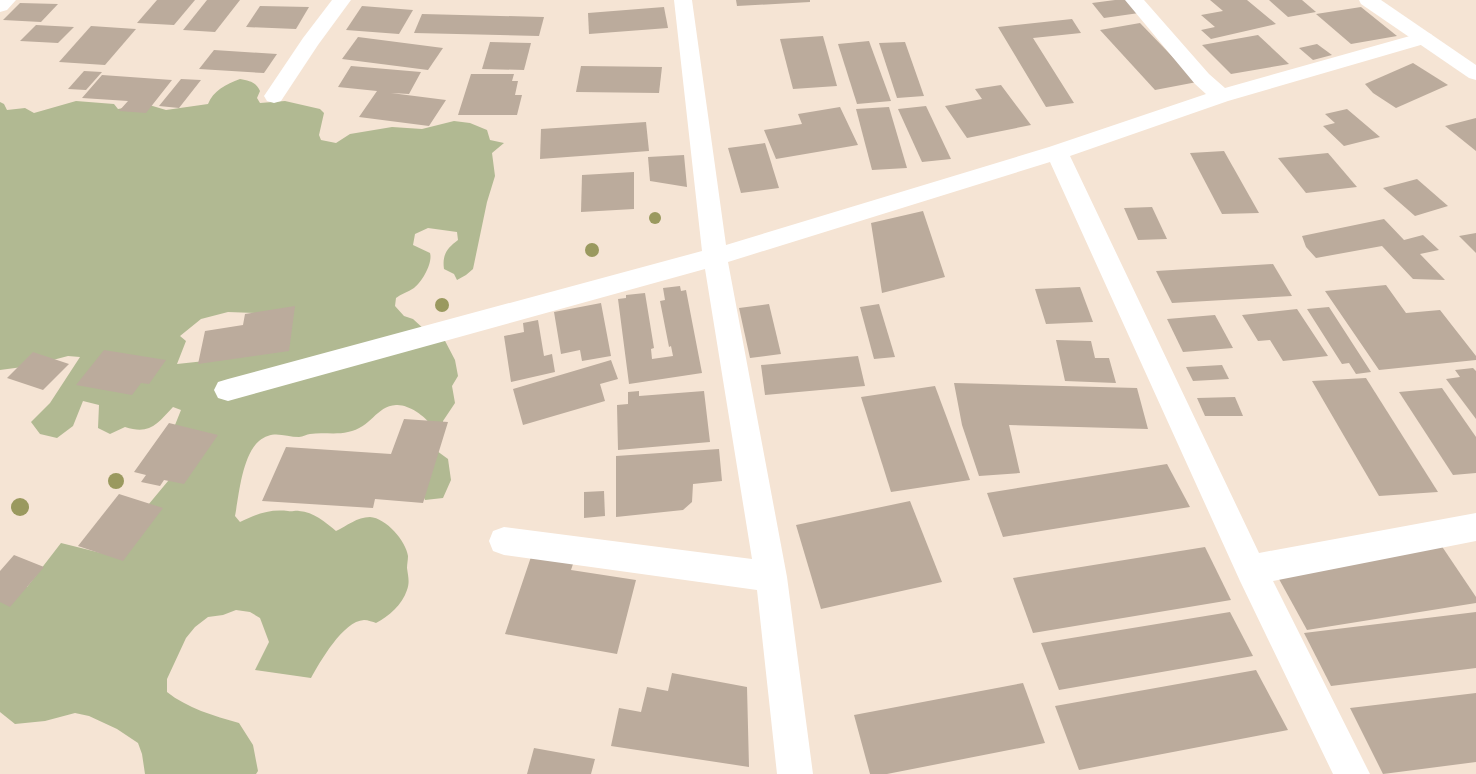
<svg xmlns="http://www.w3.org/2000/svg" width="1476" height="774" viewBox="0 0 1476 774" font-family="'Nunito Sans',sans-serif">
<rect width="100%" height="100%" fill="#f5e4d4"/>
<path fill="#b1b992" fill-rule="evenodd" d="M240,79C250,81 256,82 260,91L257,98L260,103L285,101L320,109L324,113L319,135L321,140L336,143L350,134L392,127L422,129L454,121L470,123L487,130L490,140L504,143L492,153L495,176L487,202L473,269L466,275L457,280L454,274L444,269C442,255 447,248 458,240L457,232L428,228L415,234L413,245L430,253C433,263 422,282 414,288C408,292 401,294 396,298L395,306L404,316L413,319L425,330L443,337L455,360L458,376L452,386L455,403L443,421V430L437,451L448,459L451,480L443,498L425,500L420,489L431,425C425,416 408,404 396,405C376,406 371,428 348,432C336,435 322,432 310,434C307,434 303,437 299,437C285,437 273,429 259,441C242,456 239,495 235,516L240,522C257,514 269,509 288,511C292,512 296,510 299,511C314,512 325,522 336,531C347,526 357,517 370,517C386,518 406,541 408,556C408,560 407,564 407,568C408,576 410,582 407,590C402,605 389,616 376,623C373,622 368,620 364,620C343,621 320,662 311,678L255,670L269,642L260,618L250,612L236,610L223,615L208,617L195,627L186,638L167,679V692C187,708 214,716 239,723L253,745L258,771L256,774H145L142,754L138,743L117,729L89,716L75,713L45,721L15,724L0,712V583L5,578L27,587L61,543L117,557L124,534L178,469L171,435L181,410L173,407C157,424 150,435 125,427L110,434L98,428L99,405L83,401L73,426L57,438L40,434L31,422L50,403L80,357L68,356L30,366L0,370V102L4,104L7,110L25,108L34,113L76,101L114,104L118,109L146,104L166,110L208,104C213,91 226,84 240,79ZM228,312L255,313L267,338L205,361L177,364L186,341L180,336L201,319Z"/>
<g fill="#bbab9c">
<path d="M157,0H195L174,25L137,23Z"/>
<path d="M207,0H240L215,32L183,30Z"/>
<path d="M736,0H810V2L737,6Z"/>
<path d="M1115,0H1127L1139,13L1104,18L1092,3Z"/>
<path d="M1210,0H1247L1276,24L1211,39L1201,30L1215,27L1201,15L1223,11Z"/>
<path d="M1269,0H1302L1316,12L1288,17Z"/>
<path d="M20,3L58,4L41,22L3,20Z"/>
<path d="M260,6L309,7L296,29L246,27Z"/>
<path d="M362,6L413,10L399,34L346,30Z"/>
<path d="M664,7L668,28L589,34L588,13Z"/>
<path d="M1361,7L1397,36L1351,44L1316,14Z"/>
<path d="M422,14L544,17L539,36L414,33Z"/>
<path d="M1072,19L1081,33L1033,38L1074,103L1046,107L998,27Z"/>
<path d="M1140,23L1197,82L1155,90L1100,30Z"/>
<path d="M36,25L74,27L58,43L20,41Z"/>
<path d="M91,26L136,29L105,65L59,62Z"/>
<path d="M1258,35L1289,64L1231,74L1202,45Z"/>
<path d="M823,36L837,86L793,89L780,39Z"/>
<path d="M358,37L443,48L428,70L342,59Z"/>
<path d="M869,41L891,101L857,104L838,44Z"/>
<path d="M490,42L531,43L524,70L482,69Z"/>
<path d="M905,42L924,96L897,98L879,43Z"/>
<path d="M1317,44L1332,55L1313,60L1299,48Z"/>
<path d="M214,50L277,54L264,73L199,69Z"/>
<path d="M1413,63L1448,85L1396,108L1373,93L1365,84Z"/>
<path d="M351,66L421,72L409,94L391,93L446,100L429,126L359,117L377,91L338,87Z"/>
<path d="M581,66L662,67L659,93L576,92Z"/>
<path d="M84,71L102,72L86,90L68,89Z"/>
<path d="M471,74H514L512,81H518L515,95H522L517,115H458Z"/>
<path d="M102,75L172,80L146,113L119,111L128,101L82,98Z"/>
<path d="M181,79L201,80L179,108L159,106Z"/>
<path d="M1001,85L1031,125L967,138L945,106L982,99L975,89Z"/>
<path d="M926,106L951,159L922,162L898,109Z"/>
<path d="M840,107L858,145L776,159L764,130L802,124L798,114Z"/>
<path d="M889,107L907,168L872,170L856,109Z"/>
<path d="M1347,109L1380,137L1344,146L1323,126L1335,123L1325,114Z"/>
<path d="M1476,118V151L1445,126Z"/>
<path d="M646,122L649,151L540,159L541,129Z"/>
<path d="M765,143L779,188L741,193L728,148Z"/>
<path d="M1224,151L1259,213L1222,214L1190,153Z"/>
<path d="M1328,153L1357,187L1306,193L1278,158Z"/>
<path d="M684,155L687,187L650,181L648,157Z"/>
<path d="M634,172V209L581,212L582,175Z"/>
<path d="M1417,179L1448,206L1415,216L1383,188Z"/>
<path d="M1152,207L1167,239L1138,240L1124,208Z"/>
<path d="M923,211L945,277L882,293L871,223Z"/>
<path d="M1384,219L1404,240L1423,235L1439,250L1420,254L1445,280L1413,279L1382,246L1316,258L1306,247L1302,236Z"/>
<path d="M1476,233V253L1459,236Z"/>
<path d="M1273,264L1292,296L1172,303L1156,271Z"/>
<path d="M1386,285L1406,313L1440,310L1476,356V360L1379,370L1325,291Z"/>
<path d="M680,286L681,291L686,290L702,373L629,384L618,299L626,298V295L645,293L654,348L651,349L652,359L673,356L671,346L669,347L660,301L665,300L663,288Z"/>
<path d="M1080,287L1093,322L1046,324L1035,289Z"/>
<path d="M601,303L611,356L582,361L580,350L561,354L554,312Z"/>
<path d="M769,304L781,354L750,358L739,308Z"/>
<path d="M879,304L895,357L874,359L860,307Z"/>
<path d="M295,306L289,351L198,364L205,331L243,325L245,314Z"/>
<path d="M1329,307L1371,372L1356,374L1349,363L1342,364L1307,309Z"/>
<path d="M1297,309L1328,356L1283,361L1270,340L1258,341L1242,315Z"/>
<path d="M1215,315L1233,348L1183,352L1167,319Z"/>
<path d="M538,320L544,356L552,354L555,372L511,382L504,336L524,332L523,323Z"/>
<path d="M1056,340L1091,341L1095,358H1109L1116,383L1065,381Z"/>
<path d="M104,350L166,360L149,384L141,383L132,395L76,385Z"/>
<path d="M33,352L69,364L43,390L7,378Z"/>
<path d="M858,356L865,386L765,395L761,365Z"/>
<path d="M611,360L618,379L600,384L605,401L523,425L513,389Z"/>
<path d="M1222,365L1229,379L1193,381L1186,367Z"/>
<path d="M1473,368L1476,371V419L1446,379L1460,377L1455,370Z"/>
<path d="M1366,378L1438,492L1379,496L1312,381Z"/>
<path d="M954,383L1137,388L1148,429L1009,425L1020,473L979,476L962,425Z"/>
<path d="M935,386L970,480L891,492L861,397Z"/>
<path d="M1442,388L1476,437V473L1453,475L1399,392Z"/>
<path d="M639,391V396L704,391L710,442L618,450L617,405L628,404V392Z"/>
<path d="M1235,397L1243,416H1205L1197,398Z"/>
<path d="M404,419L448,422L423,503L375,499L373,508L262,501L286,447L391,454Z"/>
<path d="M169,423L218,435L184,484L164,480L160,486L141,482L146,475L134,472Z"/>
<path d="M719,449L722,481L693,484L692,502L683,510L616,517V456Z"/>
<path d="M1167,464L1190,507L1003,537L987,493Z"/>
<path d="M604,491L605,516L584,518V492Z"/>
<path d="M119,494L163,508L123,561L78,546Z"/>
<path d="M910,501L942,582L821,609L796,525Z"/>
<path d="M1441,545L1476,597V603L1307,630L1274,570Z"/>
<path d="M1205,547L1231,600L1033,633L1013,578Z"/>
<path d="M534,548L576,555L571,570L636,580L617,654L505,634Z"/>
<path d="M14,555L44,567L10,607L0,602V571Z"/>
<path d="M1230,612L1253,656L1059,690L1041,643Z"/>
<path d="M1476,612V668L1331,686L1304,633Z"/>
<path d="M1256,670L1288,730L1079,770L1055,706Z"/>
<path d="M672,673L747,687L749,767L611,746L619,708L641,712L647,687L668,691Z"/>
<path d="M1023,683L1045,743L887,774H870L854,715Z"/>
<path d="M1476,693V762L1383,774L1350,708Z"/>
<path d="M534,748L595,759L591,774H527Z"/>
</g>
<g fill="none" stroke-linecap="round" stroke-linejoin="round">
<g fill="#fff" fill-rule="evenodd">
<path d="M0,0H16L7,10L0,12Z"/>
<path d="M332,0H351L318,45L281,101L274,103L267,101L264,96L303,38Z"/>
<path d="M674,0H692L726,245L1049,147L1206,94L1195,84L1125,0H1144L1209,74L1225,88L1417,34L1424,32L1431,34L1434,38L1431,42L1228,101L1070,156L1259,553L1476,513V541L1273,581L1370,774H1333L1240,581L1050,162L728,262L787,577L813,774H777L757,590L504,555L493,551L489,541L493,531L504,527L752,559L705,269L228,401L218,398L214,390L218,382L228,379L702,251Z"/>
</g>
<path fill="#fff" fill-rule="evenodd" d="M1359,0H1381L1476,65V80L1469,78L1361,4Z"/>
</g>
<g fill="#9a995f">
<circle cx="655" cy="218" r="6"/>
<circle cx="592" cy="250" r="7"/>
<circle cx="442" cy="305" r="7"/>
<circle cx="116" cy="481" r="8"/>
<circle cx="20" cy="507" r="9"/>
</g>
</svg>
